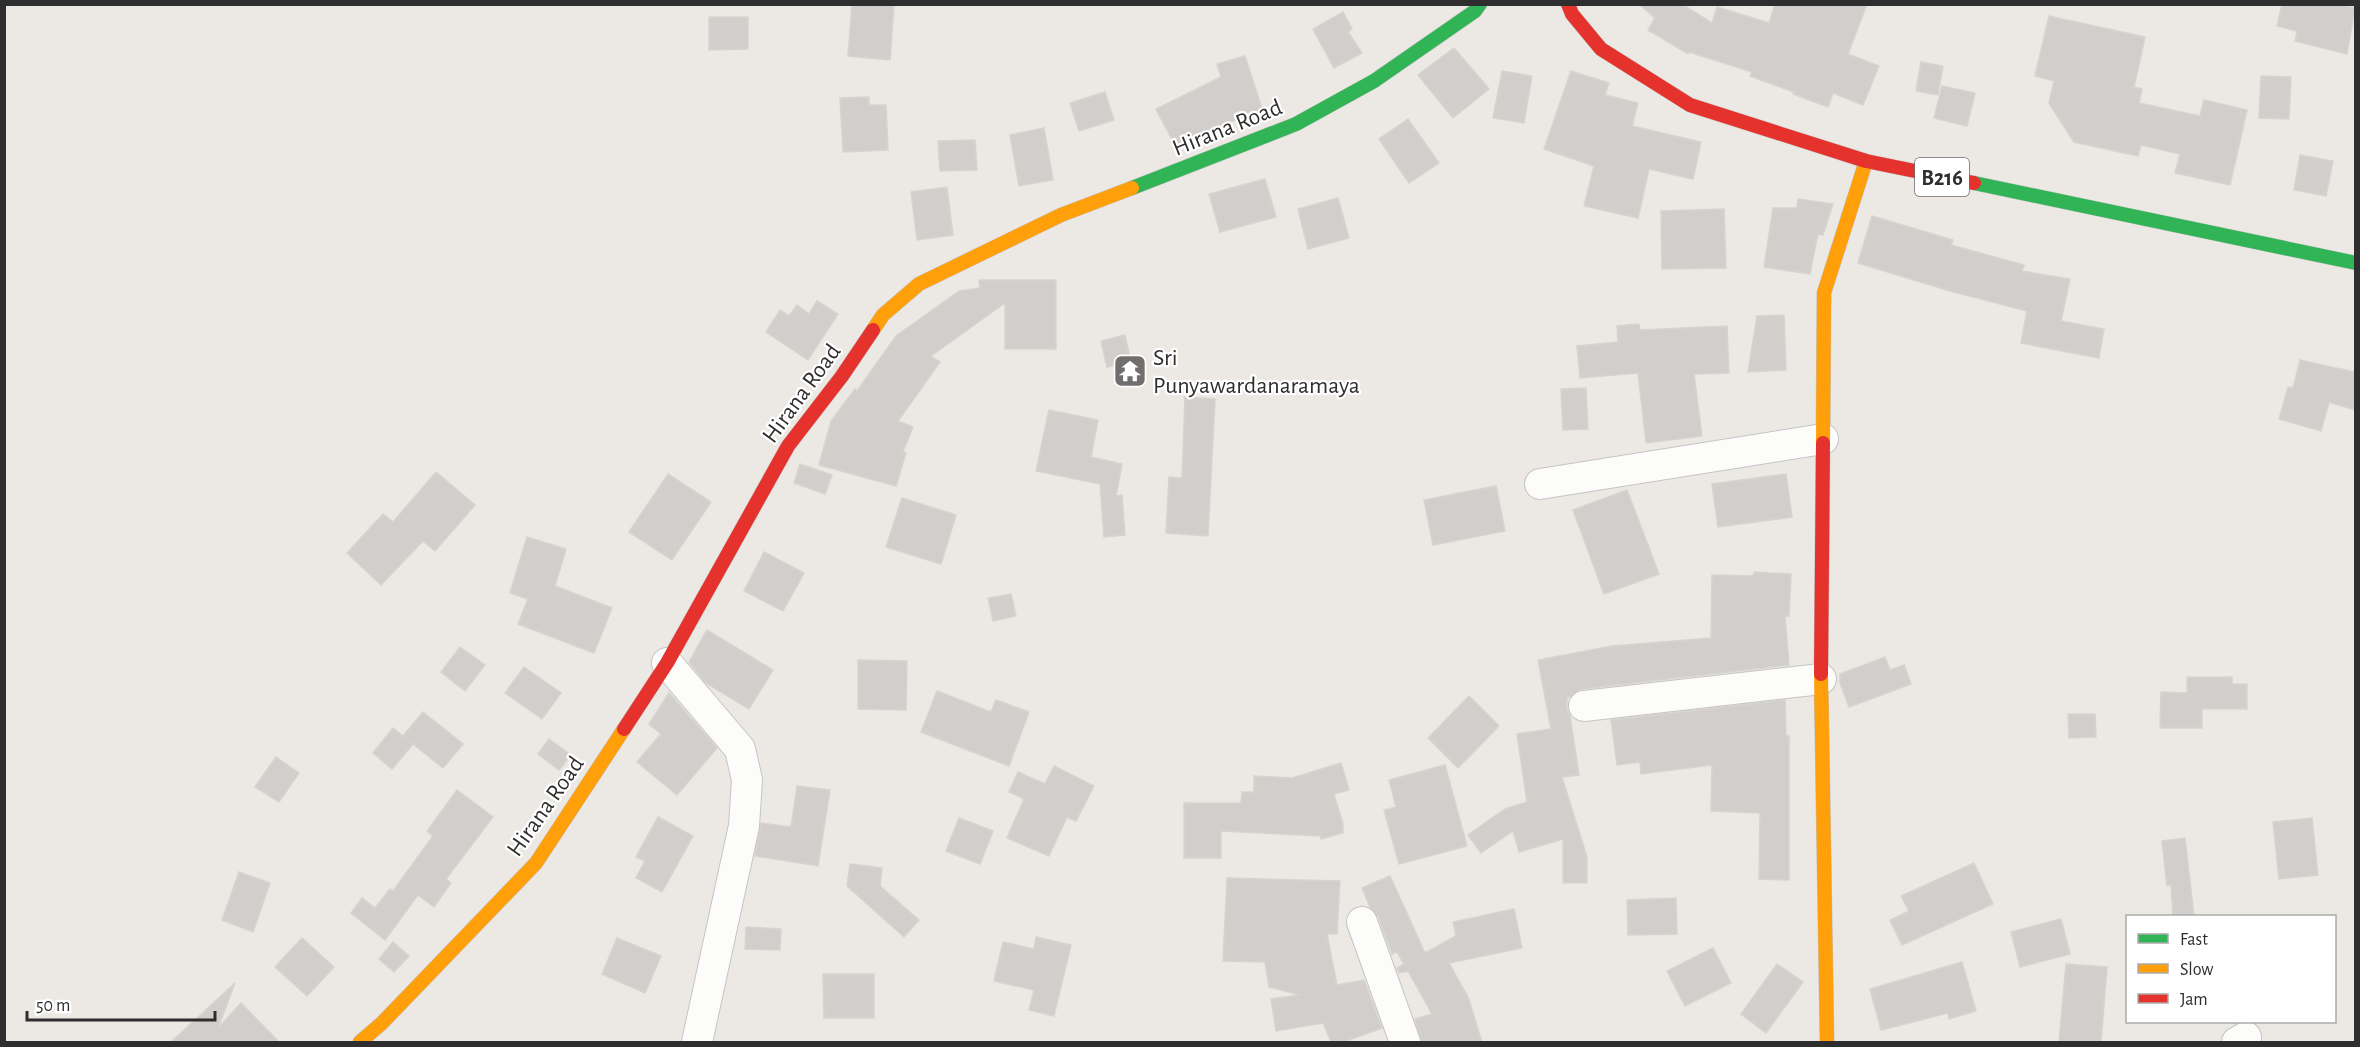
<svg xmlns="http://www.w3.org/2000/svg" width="2360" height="1047" viewBox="0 0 2360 1047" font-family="'Alegreya Sans',sans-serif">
<rect width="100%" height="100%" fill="#ece8e4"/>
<g fill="#d1cecb" stroke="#d7d4d0" stroke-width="1.5">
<path d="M852,4H894L890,60L848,56Z"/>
<path d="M1639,4H1682L1712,23L1717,7L1769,23L1775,4H1867L1848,54L1879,66L1863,105L1833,93L1828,107L1793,94L1794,92L1750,76L1752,72L1689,52L1688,54L1648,30L1655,18Z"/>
<path d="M2282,4H2339L2355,8L2347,54L2295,41L2297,31L2277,26Z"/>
<path d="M1343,12L1352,29L1348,32L1362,53L1334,68L1313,29Z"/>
<path d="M2049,16L2145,37L2134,87L2142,89L2139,103L2200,116L2204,100L2247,110L2230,185L2175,173L2180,154L2141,145L2138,156L2074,142L2049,103L2054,81L2035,76Z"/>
<path d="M709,17H748V49L709,50Z"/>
<path d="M1454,48L1489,89L1453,118L1418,75Z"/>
<path d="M1245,56L1263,112L1220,125L1176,147L1156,109L1221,77L1217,64Z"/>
<path d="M1921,62L1943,66L1938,95L1916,91Z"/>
<path d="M1502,71L1532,76L1524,123L1493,118Z"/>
<path d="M1571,71L1609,83L1605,95L1638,103L1632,126L1701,142L1693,179L1649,169L1638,218L1584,206L1594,166L1544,149Z"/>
<path d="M2261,76L2291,77L2289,119L2259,118Z"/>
<path d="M1942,86L1975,93L1967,126L1934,118Z"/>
<path d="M1105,92L1114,120L1079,131L1070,103Z"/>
<path d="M869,97V105H886L888,150L843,152L840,98Z"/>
<path d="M1408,119L1439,163L1409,183L1379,139Z"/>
<path d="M1044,128L1053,180L1019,186L1010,135Z"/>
<path d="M975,140L977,170L940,171L938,141Z"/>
<path d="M2300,155L2333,161L2326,196L2294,190Z"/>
<path d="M1265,179L1276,217L1220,232L1209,194Z"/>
<path d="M947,187L953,235L917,240L911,192Z"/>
<path d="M1338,198L1349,238L1308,249L1298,209Z"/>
<path d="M1798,199L1833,204L1823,235L1818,234L1810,274L1764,267L1773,208H1797Z"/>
<path d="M1724,209L1726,268L1662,269L1661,211Z"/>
<path d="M1872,216L1953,240L1951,245L2024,265L2022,271L2070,279L2061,321L2104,329L2099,358L2021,343L2027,311L1950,291L1858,263Z"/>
<path d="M979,280H1056V349H1005V303L931,356L940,362L898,421L913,427L903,452L906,453L896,486L819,465L831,421L855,389L857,391L896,336L959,291L980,288Z"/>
<path d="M817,301L838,314L808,360L766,332L780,310L789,316L797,305L809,314Z"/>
<path d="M1784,315L1786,370L1748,372L1757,316Z"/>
<path d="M1639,324L1640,330L1727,326L1729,373L1694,374L1702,436L1646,443L1638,373L1580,378L1577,346L1618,342L1617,326Z"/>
<path d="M1125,335L1131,362L1107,367L1101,341Z"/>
<path d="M2300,360L2355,372V410L2329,402L2321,431L2279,419L2288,387L2293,388Z"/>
<path d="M1586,388L1588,429L1563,430L1561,389Z"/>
<path d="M1185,397L1215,399L1208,536L1166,533L1169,477L1182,478Z"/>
<path d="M1049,410L1098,420L1091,457L1122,464L1116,496L1122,495L1125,535L1104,537L1100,484L1036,471Z"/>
<path d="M800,464L832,475L825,494L794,483Z"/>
<path d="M436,472L475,505L435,551L423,541L381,585L347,553L383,514L393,522Z"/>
<path d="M668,474L711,502L672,560L629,532Z"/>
<path d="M1786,474L1792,517L1718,527L1712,484Z"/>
<path d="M1496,486L1505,531L1433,545L1424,500Z"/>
<path d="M1627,490L1659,574L1604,594L1573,510Z"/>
<path d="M902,498L956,515L941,564L886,547Z"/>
<path d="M527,537L566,549L555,586L612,608L594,653L518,624L528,599L510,593Z"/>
<path d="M764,552L804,573L783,611L744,591Z"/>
<path d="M1754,572L1791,574L1789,616H1785L1789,665L1582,689L1567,698V709L1570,716L1579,775L1562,777L1587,857V883H1563V839L1519,852L1513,831L1481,853L1468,835L1505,809L1527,802L1517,734L1551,729L1538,660L1612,646L1711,638L1712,575L1753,576Z"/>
<path d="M1011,594L1016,616L993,621L988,598Z"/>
<path d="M707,630L773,670L749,709L706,683L689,662Z"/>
<path d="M460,647L485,665L465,691L441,672Z"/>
<path d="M1885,657L1890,670L1904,665L1911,684L1849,707L1840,683V674Z"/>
<path d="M858,660L907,661L906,710L858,709Z"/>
<path d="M524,667L561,693L542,719L505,693Z"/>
<path d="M2187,677H2232V684H2247V709H2202V728H2160L2161,692L2187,693Z"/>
<path d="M937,691L991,712L996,700L1029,712L1009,766L921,732Z"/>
<path d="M669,693L717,748L677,795L637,762L661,734L649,724Z"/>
<path d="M1469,696L1499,726L1458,768L1428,738Z"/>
<path d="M1785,700L1786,736H1789V880L1759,879L1760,813L1711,811L1712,765L1641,774L1640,762L1617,765L1611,720Z"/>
<path d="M423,712L463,744L443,768L403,736Z"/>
<path d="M2068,714H2095L2096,737L2069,738Z"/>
<path d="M393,728L413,744L392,769L373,753Z"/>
<path d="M549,739L571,755L559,770L538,754Z"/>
<path d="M276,757L299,773L279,802L255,787Z"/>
<path d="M1341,763L1349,790L1334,794L1343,824V833L1321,839V836L1221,831V858H1184V803H1241L1242,792H1254V776L1292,778Z"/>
<path d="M1445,765L1467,846L1399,864L1384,810L1396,807L1389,780Z"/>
<path d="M1054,766L1094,786L1076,821L1067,817L1049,856L1007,838L1024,799L1009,792L1018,772L1045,784Z"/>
<path d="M797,786L830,790L818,866L755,856L761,823L791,827Z"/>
<path d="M457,790L493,817L446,879L451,883L434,907L418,895L385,940L351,913L362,898L375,908L390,889L393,891L433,836L427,831Z"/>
<path d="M658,817L693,836L662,892L636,878L645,861L636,857Z"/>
<path d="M959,818L993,831L980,864L946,851Z"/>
<path d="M2312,818L2318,875L2279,879L2273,822Z"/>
<path d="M2185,838L2194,916H2173L2171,885L2167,886L2162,841Z"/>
<path d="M1974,863L1993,904L1902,945L1890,920L1909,911L1901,896Z"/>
<path d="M850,864L882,868L880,886L919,920L904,937L847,886Z"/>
<path d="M239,872L270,883L253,932L222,920Z"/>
<path d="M1390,876L1425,953L1456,936L1453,922L1514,909L1522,948L1449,963L1468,997L1482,1042H1422L1415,1019L1432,1014L1408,971L1399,973L1397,968L1404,964L1397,952L1392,954L1378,916L1370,907L1362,888Z"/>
<path d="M1227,878L1340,881L1337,934H1327L1337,985L1364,980L1382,1028L1343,1042H1331L1323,1023L1276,1031L1271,999L1300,995L1269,987L1265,962L1223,961Z"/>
<path d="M1676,898L1677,934L1628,935L1627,900Z"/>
<path d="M2061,919L2070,954L2020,967L2011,932Z"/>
<path d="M746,927L781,929L780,950L745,949Z"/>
<path d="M1036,937L1071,945L1054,1016L1029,1010L1034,990L994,981L1003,942L1034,949Z"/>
<path d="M302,938L334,967L307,996L275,967Z"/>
<path d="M617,938L661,956L645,993L602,974Z"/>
<path d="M393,942L409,956L394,972L379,959Z"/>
<path d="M1713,948L1731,983L1685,1006L1667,971Z"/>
<path d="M1962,962L1976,1011L1949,1019L1948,1013L1881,1030L1870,989Z"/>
<path d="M1777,964L1803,982L1766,1033L1741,1014Z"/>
<path d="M2066,964L2107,967L2101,1042H2059Z"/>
<path d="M823,974H874V1018H824Z"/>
<path d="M235,983L218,1028L241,1003L279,1042H171Z"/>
</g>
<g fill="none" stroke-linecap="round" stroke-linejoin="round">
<g stroke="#c5c4c5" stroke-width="32">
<g id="street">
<path d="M1540,484L1823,439"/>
<path d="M667,663L740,749L747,780L744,826L697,1042"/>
<path d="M1584,706L1821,679"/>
<path d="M1362,922L1405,1042"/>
<path d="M2237,1042L2246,1037"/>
</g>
</g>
<g stroke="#c5c4c5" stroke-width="15">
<g id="fast">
<path d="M1974,183L2356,263"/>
<path d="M1132,188L1296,124L1374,81L1475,11L1480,4"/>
</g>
</g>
<g stroke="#c5c4c5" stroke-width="15">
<g id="slow">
<path d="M873,330L883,315L919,284L1061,215L1132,188"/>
<path d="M1823,443L1824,293L1866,161"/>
<path d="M1821,674L1827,1042"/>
<path d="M360,1042L382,1023L536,863L624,729"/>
</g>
</g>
<g stroke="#c5c4c5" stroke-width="15">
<g id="jam">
<path d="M1568,4L1572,14L1601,49L1690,105L1866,161L1974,183"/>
<path d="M1821,674L1823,443"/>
<path d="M624,729L667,663L788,446L842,376L873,330"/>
</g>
</g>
<use href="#street" stroke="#fcfcfb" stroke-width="30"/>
<use href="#fast" stroke="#30b455" stroke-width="14"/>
<use href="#slow" stroke="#ff9f0a" stroke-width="14"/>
<use href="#jam" stroke="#e5322d" stroke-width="14"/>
</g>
<defs>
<g id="temple-square" transform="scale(1.725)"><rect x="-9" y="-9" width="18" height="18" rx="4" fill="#706f6e" stroke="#fff"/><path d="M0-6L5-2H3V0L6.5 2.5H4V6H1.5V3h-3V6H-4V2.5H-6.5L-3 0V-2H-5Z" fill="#fff"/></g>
</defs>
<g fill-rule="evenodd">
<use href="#temple-square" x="1130" y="371"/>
</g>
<g text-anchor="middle" stroke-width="4.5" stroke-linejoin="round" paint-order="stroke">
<rect fill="#fff" stroke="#6d6d6d" stroke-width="1.5" x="1915" y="158" width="54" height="38" rx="4.5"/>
<g font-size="22" font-weight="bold" fill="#2e2e2e">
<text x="1942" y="185">B216</text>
</g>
<g font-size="24" fill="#2e2e2e" stroke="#fff">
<text transform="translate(1227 127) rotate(-22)" y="8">Hirana Road</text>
<text transform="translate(801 393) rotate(-54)" y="8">Hirana Road</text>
<text transform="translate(545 806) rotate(-55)" y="8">Hirana Road</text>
</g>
<g font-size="24" fill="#2e2e2e" stroke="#fff" text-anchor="start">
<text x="1153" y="365">Sri<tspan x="1153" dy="28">Punyawardanaramaya</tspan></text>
</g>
</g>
<rect width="2360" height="1047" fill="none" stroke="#2e2e2e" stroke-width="12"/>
<rect x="2126" y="915" width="210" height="108" fill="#ffffff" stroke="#ababab" stroke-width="1.5"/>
<rect x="2138" y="934" width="30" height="9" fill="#30b455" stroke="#ababab" stroke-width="1.5"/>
<text x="2180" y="945" font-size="18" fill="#2e2e2e">Fast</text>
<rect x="2138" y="964" width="30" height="9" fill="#ff9f0a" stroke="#ababab" stroke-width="1.5"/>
<text x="2180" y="975" font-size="18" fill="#2e2e2e">Slow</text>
<rect x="2138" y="994" width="30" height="9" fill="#e5322d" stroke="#ababab" stroke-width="1.5"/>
<text x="2180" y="1005" font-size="18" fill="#2e2e2e">Jam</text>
<path d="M27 1011v9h188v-9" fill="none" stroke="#2e2e2e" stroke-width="3"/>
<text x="36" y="1011" font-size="18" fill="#2e2e2e" stroke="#ffffff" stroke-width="4.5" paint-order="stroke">50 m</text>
</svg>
